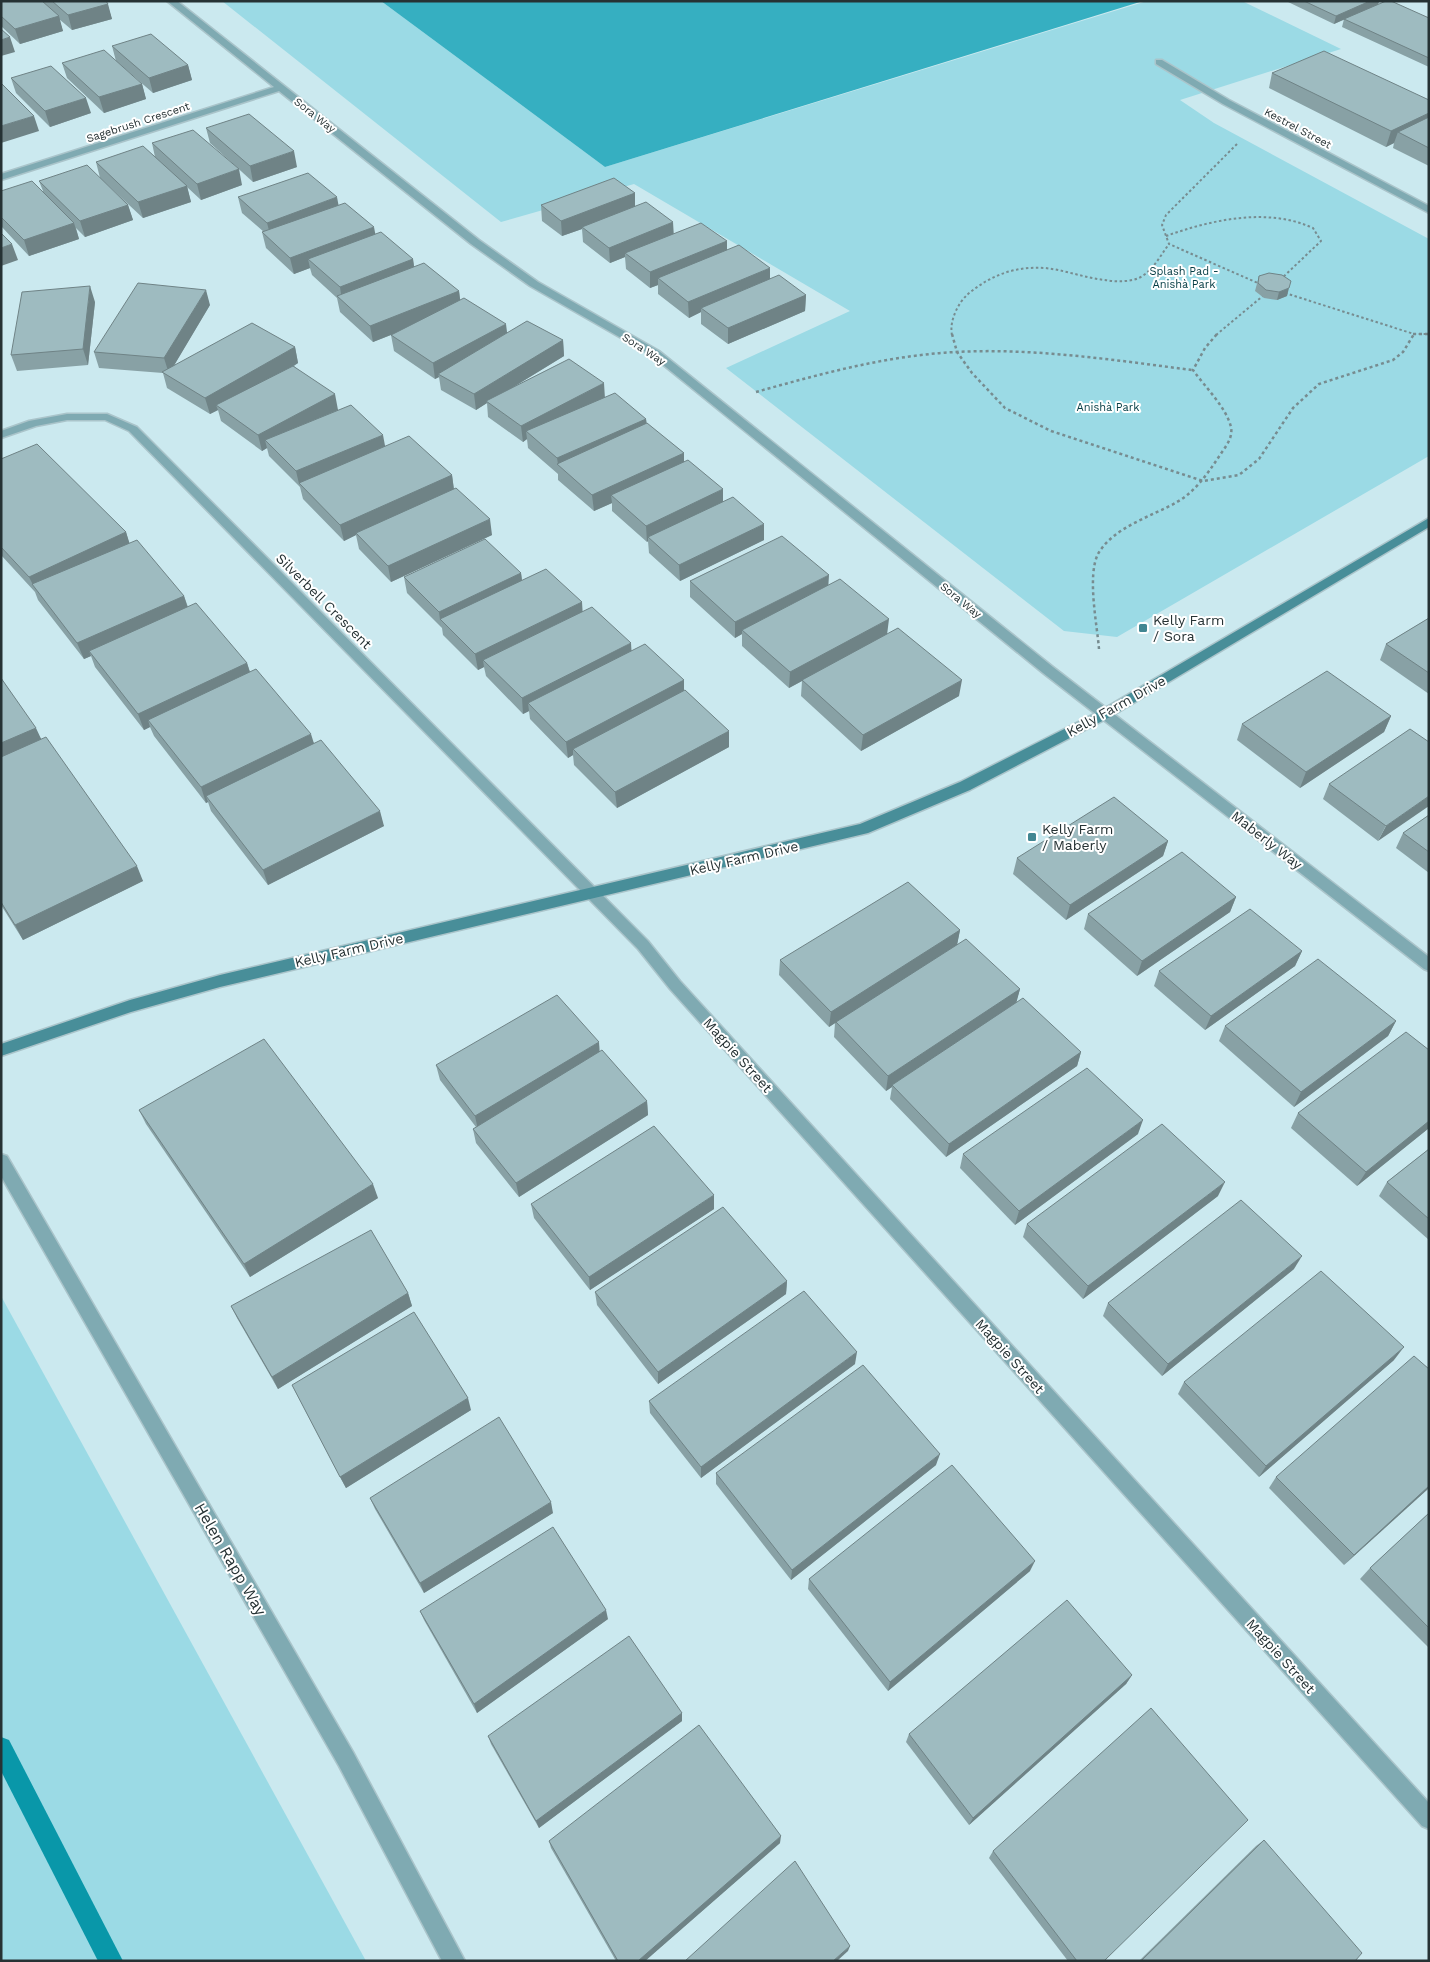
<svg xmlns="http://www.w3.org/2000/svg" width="1430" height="1962" viewBox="0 0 1430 1962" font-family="'Work Sans',sans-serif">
<rect width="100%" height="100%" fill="#cbe9ef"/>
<g fill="#9bdae5">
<path d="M222,1H381L605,167L1147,1H1242L1341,49L1180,100L1214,123L1429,239V456L1117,637L1064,631L726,368L850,311L634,184L501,222Z"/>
<path d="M1,1296L366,1961H1Z"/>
</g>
<path fill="#36afc1" d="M381,1H1143L605,167Z"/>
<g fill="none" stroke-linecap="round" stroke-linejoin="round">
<path fill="#0997a9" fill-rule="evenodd" d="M1,1737L9,1740L123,1961H98L1,1771Z"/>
<g stroke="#aac4ca" stroke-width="3">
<g id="street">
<path d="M167,1H177L479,240L538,282L659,351L1053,667L1429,957V971L1424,969L1043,673L651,355L530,286L471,244L279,91L1,180V174L274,87Z"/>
<path d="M1156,60H1162L1229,100L1429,206V213L1223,104L1156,64Z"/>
<path d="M67,414H107L137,427L648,941L680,981L1429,1803V1829L1422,1826L670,989L638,949L129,431L105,420H67L36,426L1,438V431L29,421Z"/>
<path d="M1,1154L7,1156L353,1752L465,1961H442L339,1766L1,1176Z"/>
</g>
</g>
<g stroke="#aac4ca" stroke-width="3">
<path id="secondary" d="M1429,518V527L1110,717L970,790L868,833L220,987L131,1012L1,1056V1044L130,1000L220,975L860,824L960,782L1100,711Z"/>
</g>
<g stroke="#778c90" stroke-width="2" stroke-dasharray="2.5 2.5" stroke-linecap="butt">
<path d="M1237,144L1166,215L1162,225L1169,244L1260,284"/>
<path d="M1166,236C1211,220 1267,207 1313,228L1321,241L1281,279"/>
<path d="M1285,293L1414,334H1429"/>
<path d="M952,335C949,321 958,303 968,294C991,275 1015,266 1045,268C1065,270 1085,278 1105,280C1116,282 1129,282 1139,278C1153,271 1160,256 1169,244"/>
<path d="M1216,335L1264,295"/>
</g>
<g stroke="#778c90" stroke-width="2.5" stroke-dasharray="3 3" stroke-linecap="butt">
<path d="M952,334L957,352L972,373L1005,408L1051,431L1203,481L1239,475L1259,459L1293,408L1319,384L1393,360L1403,352L1414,334"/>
<path d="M1413,334H1429"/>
<path d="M756,392C813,376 871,360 930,354C1017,345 1106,359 1192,370"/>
<path d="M1099,649C1097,624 1087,576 1098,554C1113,527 1153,516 1177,502C1196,491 1208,473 1220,455C1226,446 1233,438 1231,427C1226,407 1205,387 1193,370L1205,348L1217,334"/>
</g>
<use href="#street" fill="#7faab2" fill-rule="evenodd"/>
<use href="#secondary" fill="#488e99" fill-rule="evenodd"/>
</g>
<g fill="#88a1a5">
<path d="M1,1H106L112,19L72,30L59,19L63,31L20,44L1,26Z"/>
<path d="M1286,1H1379L1378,5L1429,18V67L1342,27L1344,19L1334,24Z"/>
<path d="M112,46L188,65L192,80L153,93L116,61Z"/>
<path d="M62,63L142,84L146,99L104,113L67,78Z"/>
<path d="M1272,73L1429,100V166L1393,148L1394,143L1386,147L1269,88Z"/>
<path d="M11,78L91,113L50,127L16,93Z"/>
<path d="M206,128L297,167L253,182L210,143Z"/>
<path d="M152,143L242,185L201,200L187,187L191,202L143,218L100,178L96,162L155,157Z"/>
<path d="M39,181L128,205L133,220L85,237L76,228L79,239L29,256L1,226V191H43Z"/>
<path d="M635,193V206L674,234L727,241V250L770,279L806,295L805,311L728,344L701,324V312L689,318L658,294V285L650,288L626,269L625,257L610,263L583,242L582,229L562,236L542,221L541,205Z"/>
<path d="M238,197L338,205L375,234L413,259L414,267L459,291L460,300L507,333L563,340L564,356L512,388L605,397L646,419L647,424L684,453V462L723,502L764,540L680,581L649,553L648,541L647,542L612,511V503L594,511L558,480V474L528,448L527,439L523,442L488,417L487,403L476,410L441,390L439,377L435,379L394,351L391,335L373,342L340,312L337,298L312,275L310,268L294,274L266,248L262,232H264L242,213Z"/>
<path d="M1259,276L1287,296L1277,300L1264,298L1255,291Z"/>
<path d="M95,302L88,365L17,371L11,355Z"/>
<path d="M210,305L174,365L295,347L298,363L294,366L338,410L385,446L452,475L454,489L492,535L391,582L359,549L356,535L344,541L303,499L300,487L269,456L267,448L262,451L221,421L218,410L210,414L167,388L163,373L99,368L94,352Z"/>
<path d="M1,459L126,532L129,543L184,596L188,607L247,663L250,672L314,743L384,826L268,885L211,811L208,802L206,803L154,736L150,727L144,730L95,667L91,656L84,659L38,600L35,592L1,555Z"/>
<path d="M521,573L522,580L582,602V611L631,650L684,680V690L729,747L617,808L574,765L573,755L568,758L530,719L529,711L523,714L486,676L484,667L478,670L443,635L442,628L407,593L404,577Z"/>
<path d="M690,581L828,585L887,634L959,696L861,751L801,696L802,681L789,688L742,646V634L735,638L690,597Z"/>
<path d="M1429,618V694L1380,660L1386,644Z"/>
<path d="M1,678L41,739L143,881L23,940L1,905Z"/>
<path d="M1391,716L1384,732L1300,788L1237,740L1242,724Z"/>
<path d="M1429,742L1378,841L1323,799L1329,784Z"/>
<path d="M1429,815V873L1396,848L1403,833Z"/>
<path d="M1168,841L1163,856L1066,920L1013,874L1017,858Z"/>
<path d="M1236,897L1230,912L1137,976L1084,929L1088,914Z"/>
<path d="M960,930L957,945L1020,989L1016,1002L1081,1052L1077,1066L946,1157L890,1099L892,1087L886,1091L834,1037L835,1023L829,1027L779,975L780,960Z"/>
<path d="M1302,951L1295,966L1205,1030L1154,986L1159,971Z"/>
<path d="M1396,1021L1388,1036L1294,1107L1219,1041L1225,1026Z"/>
<path d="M1429,1050V1128L1357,1186L1291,1128L1298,1113Z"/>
<path d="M600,1052L647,1101L648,1115L519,1197L476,1143L473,1129L476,1127L440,1080L436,1065Z"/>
<path d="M139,1110L378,1198L250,1277L146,1124Z"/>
<path d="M1138,1134L1015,1225L960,1168L963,1154Z"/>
<path d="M1429,1149V1240L1379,1196L1387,1182Z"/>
<path d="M1218,1196L1083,1299L1023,1237L1027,1224Z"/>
<path d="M531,1204L714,1209L590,1290L534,1218Z"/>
<path d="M1294,1269L1162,1376L1103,1316L1108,1303Z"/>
<path d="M787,1281L786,1294L658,1384L597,1305L595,1292Z"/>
<path d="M408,1293L412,1306L278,1389L237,1318L231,1306Z"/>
<path d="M1394,1360L1259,1477L1178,1394L1184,1382Z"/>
<path d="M855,1364L701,1478L650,1413L649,1401Z"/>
<path d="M1429,1369V1488L1344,1565L1269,1488L1276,1477Z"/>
<path d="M292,1385L471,1410L346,1488Z"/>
<path d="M936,1465L791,1580L716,1484V1473Z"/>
<path d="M370,1498L553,1513L424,1593L375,1509Z"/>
<path d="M1429,1513V1648L1360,1579L1370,1568Z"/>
<path d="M1030,1571L888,1691L808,1589L809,1579Z"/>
<path d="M420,1611L608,1619L477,1713L424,1620Z"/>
<path d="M1132,1675L1126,1684L969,1825L906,1742L909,1734Z"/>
<path d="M682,1713V1721L539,1828L491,1744L488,1736Z"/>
<path d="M1264,1840L1355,1961H1139L1256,1846Z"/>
<path d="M549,1841L780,1843L645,1961H616L551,1848Z"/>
<path d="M993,1851L1104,1961H1068L989,1858Z"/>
</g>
<g fill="#6f8386">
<path d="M1370,1H1379L1378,5L1334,24L1336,16Z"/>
<path d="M108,4L112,19L72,30L68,15Z"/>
<path d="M59,16L63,31L20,44L15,29Z"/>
<path d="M10,37L15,52L1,56V40Z"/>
<path d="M188,65L192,80L153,93L149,78Z"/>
<path d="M142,84L146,99L104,113L99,97Z"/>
<path d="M86,98L91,113L50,127L45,111Z"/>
<path d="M1429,113V126L1398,132L1394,143L1386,147L1391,131Z"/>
<path d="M34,116L39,131L1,143V126Z"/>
<path d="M294,151L297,167L253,182L250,166Z"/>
<path d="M239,169L242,185L201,200L197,184Z"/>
<path d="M187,186L191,202L143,218L138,202Z"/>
<path d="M635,193V208L582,227V229L562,236L561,221Z"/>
<path d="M337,197L340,213L271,238L267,223Z"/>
<path d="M128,205L133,220L85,237L80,221Z"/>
<path d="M673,222L674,238L625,253V257L610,263L609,248Z"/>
<path d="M74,223L79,239L29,256L24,240Z"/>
<path d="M374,227L377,243L308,259L310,268L294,274L290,258Z"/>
<path d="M727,241V257L658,278V285L650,288V272Z"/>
<path d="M12,244L18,260L1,266V248Z"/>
<path d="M413,259L415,274L342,301L340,287Z"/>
<path d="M770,268V284L701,308V312L689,318L688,302Z"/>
<path d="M90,286L95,302L88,365L83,349Z"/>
<path d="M1289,288L1287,296L1277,300L1279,292Z"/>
<path d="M206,290L210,305L169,374L164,358Z"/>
<path d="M459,291L461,307L373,342L370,326Z"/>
<path d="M806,295L805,311L728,344V328Z"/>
<path d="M506,324L508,340L438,374L439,377L435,379L433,363Z"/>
<path d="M563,340L564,356L489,402L486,401L487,403L476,410L474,394Z"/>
<path d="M295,347L298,363L221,408L216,405L218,410L210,414L205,398Z"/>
<path d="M604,383L605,399L526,431L527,439L523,442L521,426Z"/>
<path d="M335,394L338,410L265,440L267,448L262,451L258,435Z"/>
<path d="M646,419L647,435L558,464L557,458Z"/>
<path d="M383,435L386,451L299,483L300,488L296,471Z"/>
<path d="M684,453V470L611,495L612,503L594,511L592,495Z"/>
<path d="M452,475L454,491L356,533V535L344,541L340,525Z"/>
<path d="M723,489V505L648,537V541L647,542L646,526Z"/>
<path d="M490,519L492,535L391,582L388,566Z"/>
<path d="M764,524V540L680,581L679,565Z"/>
<path d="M126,532L131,548L33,585L29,577Z"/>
<path d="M521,573L523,589L440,619L441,628L439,612Z"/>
<path d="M829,575L828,591L742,630V634L735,638V622Z"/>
<path d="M184,596L189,612L89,651L91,656L84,659L77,643Z"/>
<path d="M582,602L583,618L483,660L484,667L478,670L475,654Z"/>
<path d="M889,619L887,635L789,688L790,672Z"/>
<path d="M631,643L632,659L528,703L529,711L523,714L522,698Z"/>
<path d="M247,663L252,679L148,720L150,727L144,730L138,714Z"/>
<path d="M684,680V696L573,749V755L568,758L566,742Z"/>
<path d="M962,680L959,696L861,751L863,735Z"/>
<path d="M1391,716L1384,732L1300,788L1306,772Z"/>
<path d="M36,728L43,743L1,762V743Z"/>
<path d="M729,731V747L617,808L615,792Z"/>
<path d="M311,734L316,750L206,796L208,802L206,803L201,787Z"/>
<path d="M1429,796V806L1378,841L1386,826Z"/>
<path d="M380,811L384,826L268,885L263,870Z"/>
<path d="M1168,841L1163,856L1066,920L1070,905Z"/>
<path d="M137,866L143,881L23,940L15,925Z"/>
<path d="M1236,897L1230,912L1137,976L1142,961Z"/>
<path d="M960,930L957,945L829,1027L831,1012Z"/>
<path d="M1302,951L1295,966L1205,1030L1211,1016Z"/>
<path d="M1020,989L1016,1004L892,1085V1087L886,1091L888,1076Z"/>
<path d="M1396,1021L1388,1036L1294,1107L1301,1092Z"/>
<path d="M599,1042L600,1056L478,1130L475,1116Z"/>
<path d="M1081,1052L1077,1066L946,1157L949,1144Z"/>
<path d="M647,1101L648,1115L519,1197L516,1183Z"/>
<path d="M1143,1120L1138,1134L1015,1225L1019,1211Z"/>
<path d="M1429,1121V1128L1357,1186L1366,1172Z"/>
<path d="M1225,1182L1218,1196L1083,1299L1088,1286Z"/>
<path d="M373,1184L378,1198L250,1277L244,1264Z"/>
<path d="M714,1195V1209L590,1290L589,1277Z"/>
<path d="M1302,1256L1294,1269L1162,1376L1168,1364Z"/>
<path d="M787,1281L786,1294L658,1384V1372Z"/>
<path d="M408,1293L412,1306L278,1389L272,1377Z"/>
<path d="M1404,1347L1394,1360L1259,1477L1266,1466Z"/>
<path d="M857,1352L855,1364L701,1478V1467Z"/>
<path d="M468,1398L471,1410L346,1488L340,1477Z"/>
<path d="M940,1454L936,1465L791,1580L792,1570Z"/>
<path d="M1429,1486V1488L1344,1565L1354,1555Z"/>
<path d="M551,1502L553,1513L424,1593L420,1583Z"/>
<path d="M1035,1561L1030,1571L888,1691L890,1682Z"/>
<path d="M606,1610L608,1619L477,1713L474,1704Z"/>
<path d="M1132,1675L1126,1684L969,1825L973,1818Z"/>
<path d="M682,1713V1721L539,1828L536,1821Z"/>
<path d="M781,1836L780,1843L645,1961H638Z"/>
<path d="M850,1946L848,1951L837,1961H833Z"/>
</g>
<g fill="#9ebbc0" stroke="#6f8386">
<path d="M1,1H42L59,16L15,29L1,16Z"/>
<path d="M52,1H106L108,4L68,15Z"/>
<path d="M1304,1H1370L1336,16Z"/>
<path d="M1386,1H1391L1429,18V58L1344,19Z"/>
<path d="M1,29L10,37L1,40Z"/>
<path d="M151,34L188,65L149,78L112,46Z"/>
<path d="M104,50L142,84L99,97L62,63Z"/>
<path d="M1324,51L1429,100V113L1391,131L1272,73Z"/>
<path d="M51,66L86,98L45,111L11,78Z"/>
<path d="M1,83L34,116L1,126Z"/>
<path d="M249,114L294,151L250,166L206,128Z"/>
<path d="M1429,117V148L1398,132Z"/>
<path d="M193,130L239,169L197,184L152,143Z"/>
<path d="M143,146L187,186L138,202L96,162Z"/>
<path d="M87,165L128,205L80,221L39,181Z"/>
<path d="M308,173L337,197L267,223L238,197Z"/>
<path d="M614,178L635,193L561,221L541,205Z"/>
<path d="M32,181L74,223L24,240L1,217V191Z"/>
<path d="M646,202L673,222L609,248L582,227Z"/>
<path d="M345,203L374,227L290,258L262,232Z"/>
<path d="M701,223L727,241L650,272L625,253Z"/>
<path d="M381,232L413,259L340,287L308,259Z"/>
<path d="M1,233L12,244L1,248Z"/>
<path d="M739,245L770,268L688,302L658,278Z"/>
<path d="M424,263L459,291L370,326L337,296Z"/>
<path d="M1269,273L1282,275L1291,281L1289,288L1279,292L1266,290L1258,283L1259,276Z"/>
<path d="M779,275L806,295L728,328L701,308Z"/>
<path d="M138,283L206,290L164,358L94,352Z"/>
<path d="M90,286L83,349L11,355L22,292Z"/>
<path d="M464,298L506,324L433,363L391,335Z"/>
<path d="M527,321L563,340L474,394L438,374Z"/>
<path d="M252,323L295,347L205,398L162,372Z"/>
<path d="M569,359L604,383L521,426L486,401Z"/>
<path d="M293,366L335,394L258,435L216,405Z"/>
<path d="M615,393L646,419L557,458L526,431Z"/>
<path d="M351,405L383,435L296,471L265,440Z"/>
<path d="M647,423L684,453L592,495L557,464Z"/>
<path d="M409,436L452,475L340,525L299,483Z"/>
<path d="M37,444L126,532L29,577L1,547V459Z"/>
<path d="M688,460L723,489L646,526L611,495Z"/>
<path d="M456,488L490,519L388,566L356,533Z"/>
<path d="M733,497L764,524L679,565L648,537Z"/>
<path d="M782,536L829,575L735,622L690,581Z"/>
<path d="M485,539L521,573L439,612L404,577Z"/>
<path d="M137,540L184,596L77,643L32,584Z"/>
<path d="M546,569L582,602L475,654L440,619Z"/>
<path d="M840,579L889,619L790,672L742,630Z"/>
<path d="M196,603L247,663L138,714L89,651Z"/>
<path d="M592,607L631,643L522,698L483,660Z"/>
<path d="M1429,618V673L1386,644Z"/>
<path d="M898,628L962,680L863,735L802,680Z"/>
<path d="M645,644L684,680L566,742L528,703Z"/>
<path d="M256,669L311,734L201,787L148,720Z"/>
<path d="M1327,671L1391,716L1306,772L1242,724Z"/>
<path d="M1,678L36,728L1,743Z"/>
<path d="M685,690L729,731L615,792L573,749Z"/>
<path d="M1410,729L1429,742V796L1386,826L1329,784Z"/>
<path d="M46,737L137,866L15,925L1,902V757Z"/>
<path d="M321,740L380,811L263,870L206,796Z"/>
<path d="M1114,797L1168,841L1070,905L1017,858Z"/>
<path d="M1429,815V852L1403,833Z"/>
<path d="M1182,852L1236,897L1142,961L1088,914Z"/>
<path d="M908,882L960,930L831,1012L780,960Z"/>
<path d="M1250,909L1302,951L1211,1016L1159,971Z"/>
<path d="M966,939L1020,989L888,1076L836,1022Z"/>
<path d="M1318,959L1396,1021L1301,1092L1225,1026Z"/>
<path d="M557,995L599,1042L475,1116L436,1065Z"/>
<path d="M1023,998L1081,1052L949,1144L892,1085Z"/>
<path d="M1406,1032L1429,1050V1121L1366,1172L1298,1113Z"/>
<path d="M264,1039L373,1184L244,1264L139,1110Z"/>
<path d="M602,1050L647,1101L516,1183L473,1129Z"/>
<path d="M1087,1068L1143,1120L1019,1211L963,1154Z"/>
<path d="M1162,1124L1225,1182L1088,1286L1027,1224Z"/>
<path d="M654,1126L714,1195L589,1277L531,1204Z"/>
<path d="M1429,1149V1219L1387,1182Z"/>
<path d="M1241,1200L1302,1256L1168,1364L1108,1303Z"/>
<path d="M723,1207L787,1281L658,1372L595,1292Z"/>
<path d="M371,1230L408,1293L272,1377L231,1306Z"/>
<path d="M1321,1271L1404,1347L1266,1466L1184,1382Z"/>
<path d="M804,1291L857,1352L701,1467L649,1401Z"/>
<path d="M414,1312L468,1398L340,1477L292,1385Z"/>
<path d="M1414,1356L1429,1369V1486L1354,1555L1276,1477Z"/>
<path d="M863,1365L940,1454L792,1570L716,1473Z"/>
<path d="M499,1417L551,1502L420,1583L370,1498Z"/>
<path d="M952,1465L1035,1561L890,1682L809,1579Z"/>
<path d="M1429,1513V1628L1370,1568Z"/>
<path d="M553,1527L606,1610L474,1704L420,1611Z"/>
<path d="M1067,1600L1132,1675L973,1818L909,1734Z"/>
<path d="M629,1636L682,1713L536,1821L488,1736Z"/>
<path d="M1151,1708L1248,1820L1104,1961H1077L993,1851Z"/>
<path d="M699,1725L781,1836L638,1961H618L549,1841Z"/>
<path d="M1264,1840L1362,1953L1355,1961H1141Z"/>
<path d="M795,1861L850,1946L833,1961H685Z"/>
</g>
<g fill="#418692" stroke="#fff" stroke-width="2">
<rect x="1138" y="623" width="10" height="10" rx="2.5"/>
<rect x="1027" y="832" width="10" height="10" rx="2.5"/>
</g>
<g text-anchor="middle" stroke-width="4" stroke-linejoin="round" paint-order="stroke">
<g font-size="11" fill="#263234" stroke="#fff">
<text transform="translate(315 115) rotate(38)" y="4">Sora Way</text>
<text transform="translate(138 122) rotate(-18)" y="4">Sagebrush Crescent</text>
<text transform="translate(1298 128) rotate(28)" y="4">Kestrel Street</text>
<text transform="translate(644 349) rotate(33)" y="4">Sora Way</text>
<text transform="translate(961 600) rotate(39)" y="4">Sora Way</text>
</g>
<g font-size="11" fill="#043c44" stroke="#fff">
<text x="1184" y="275">Splash Pad -<tspan x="1184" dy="13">Anishà Park</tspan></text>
<text x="1108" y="411">Anishà Park</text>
</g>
<g font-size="14" fill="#263234" stroke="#fff">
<text transform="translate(324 601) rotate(45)" y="5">Silverbell Crescent</text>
<text transform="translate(1116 706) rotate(-29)" y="5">Kelly Farm Drive</text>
<text transform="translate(1267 840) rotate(38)" y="5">Maberly Way</text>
<text transform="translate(744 858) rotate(-13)" y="5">Kelly Farm Drive</text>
<text transform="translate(349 950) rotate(-13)" y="5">Kelly Farm Drive</text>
<text transform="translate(738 1055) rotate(48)" y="5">Magpie Street</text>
<text transform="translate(1010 1356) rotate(48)" y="5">Magpie Street</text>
<text transform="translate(1281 1656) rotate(48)" y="5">Magpie Street</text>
</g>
<g font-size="14" fill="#263234" stroke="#fff" text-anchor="start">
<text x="1153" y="625">Kelly Farm<tspan x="1153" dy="16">/ Sora</tspan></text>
<text x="1042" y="834">Kelly Farm<tspan x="1042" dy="16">/ Maberly</tspan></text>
</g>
<g font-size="16" fill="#263234" stroke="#fff">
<text transform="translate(231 1559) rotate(60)" y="6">Helen Rapp Way</text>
</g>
</g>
<rect width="1430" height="1962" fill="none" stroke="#263234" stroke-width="5"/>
</svg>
